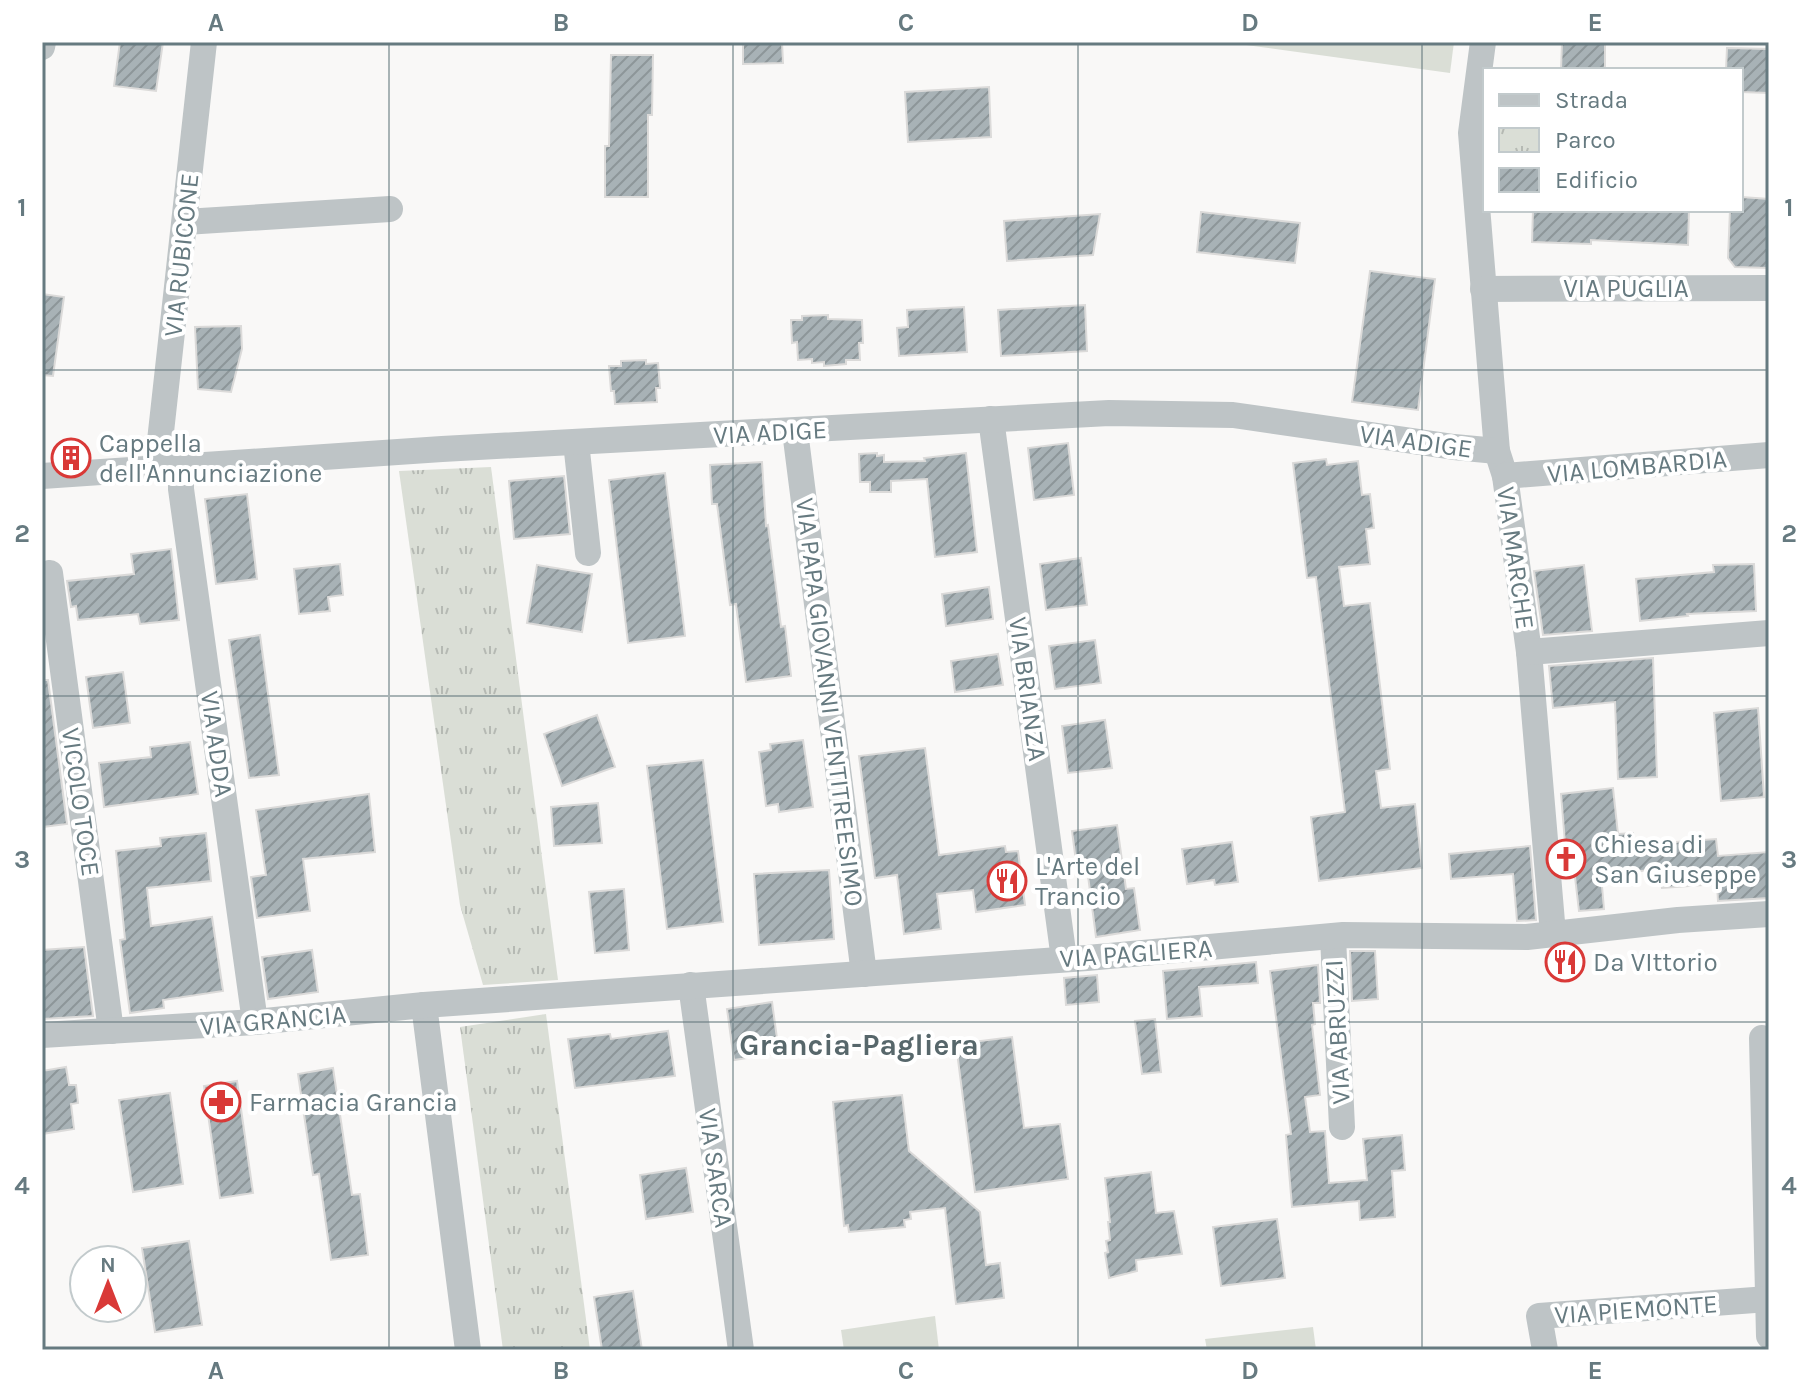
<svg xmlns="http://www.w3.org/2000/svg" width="1811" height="1392" viewBox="0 0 1811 1392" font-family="Karla,sans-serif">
<defs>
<pattern id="park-tufts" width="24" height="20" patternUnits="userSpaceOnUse" patternTransform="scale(2)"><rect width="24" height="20" fill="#daded6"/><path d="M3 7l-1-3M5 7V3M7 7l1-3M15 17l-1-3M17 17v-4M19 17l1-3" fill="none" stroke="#b5b9b3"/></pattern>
<pattern id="building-hatch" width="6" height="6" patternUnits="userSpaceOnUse" patternTransform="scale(2)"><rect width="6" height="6" fill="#a8b2b6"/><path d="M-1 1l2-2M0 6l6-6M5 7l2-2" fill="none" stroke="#8d9699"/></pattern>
</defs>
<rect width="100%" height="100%" fill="#f9f8f7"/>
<g fill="#daded6">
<path d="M1224,42H1454L1450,73Z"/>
<path d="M935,1316L939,1350H844L841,1330Z"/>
<path d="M1313,1327L1316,1350H1207L1205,1339Z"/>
</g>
<g fill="url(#park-tufts)">
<path d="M491,467L558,980L483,985L460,905L399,471Z"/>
<path d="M546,1014L590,1350H503L460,1027Z"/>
</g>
<g fill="url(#building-hatch)" stroke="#dbdad9" stroke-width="2">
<path d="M120,42H163L156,91L114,86Z"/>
<path d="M743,42H782L783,63L743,64Z"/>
<path d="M1562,42H1605V70H1561Z"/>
<path d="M1727,48L1769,49V93L1741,92V70H1726Z"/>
<path d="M611,55H653L652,115H648V197H605V146H609Z"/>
<path d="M989,87L991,137L908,142L905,92Z"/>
<path d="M1741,197L1769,199V268L1735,267L1728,258L1730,210H1741Z"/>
<path d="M1533,210H1689L1688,245L1591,240V244L1532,242Z"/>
<path d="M1201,212L1300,223L1295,263L1197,252Z"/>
<path d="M1100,214L1093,255L1007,261L1004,221Z"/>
<path d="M1370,271L1435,279L1418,410L1352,402Z"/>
<path d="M42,294L64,297L53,376L42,375Z"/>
<path d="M1085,305L1087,351L1001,356L998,310Z"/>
<path d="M964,307L967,352L899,356L897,328L908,327L907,310Z"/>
<path d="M828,315V319L862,320L863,343H859L860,360H846V364L824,366V362L812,363V359L798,360L797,342L792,343L791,320H802V316Z"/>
<path d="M241,326L242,349L231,392L198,389L195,327Z"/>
<path d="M646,360V364L658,363L660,388H656L657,402L615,404L614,391H611L609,366H621V361Z"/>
<path d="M1068,443L1074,495L1034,500L1028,448Z"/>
<path d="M877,453V456L884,455V462L925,461L924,458L966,453L977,552L935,557L927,479L891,481V492H870V482H860L859,454Z"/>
<path d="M1326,459L1327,465L1358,461L1362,495L1370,494L1374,528L1366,529L1370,564L1339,567L1344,606L1370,603L1390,769L1376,771L1381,808L1415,804L1422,868L1319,881L1311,817L1345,812L1316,577L1307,578L1293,463Z"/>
<path d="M762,462L766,526L768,525L781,627L785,626L791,676L746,682L736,604L730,605L717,504H712L710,465Z"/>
<path d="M665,473L685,636L628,643L609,480Z"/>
<path d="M564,476L570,534L514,539L509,481Z"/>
<path d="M247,494L257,579L216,584L205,499Z"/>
<path d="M171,549L179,620L140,624L138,614L78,620L76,606L71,607L67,581L134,574L131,554Z"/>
<path d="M1081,558L1087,605L1046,610L1040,564Z"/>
<path d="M340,564L343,595L328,597L330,611L299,614L294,569Z"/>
<path d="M1754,564L1756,611L1687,614L1688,616L1640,621L1636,579L1714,572L1713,565Z"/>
<path d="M537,565L592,574L582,632L527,623Z"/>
<path d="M1584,565L1592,631L1543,635L1534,571Z"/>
<path d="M989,587L993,619L946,626L942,594Z"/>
<path d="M260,635L279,775L249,778L229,640Z"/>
<path d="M1095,640L1101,683L1055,689L1049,646Z"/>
<path d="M998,654L1003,685L955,692L951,661Z"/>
<path d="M1653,658L1657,777L1618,779L1615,702L1553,708L1549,666Z"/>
<path d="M123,672L130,723L93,728L86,677Z"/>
<path d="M42,680H48L67,824L42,827Z"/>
<path d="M1758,708L1764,797L1721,801L1714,713Z"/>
<path d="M597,715L615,767L562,786L544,734Z"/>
<path d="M1105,720L1112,768L1068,773L1062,726Z"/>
<path d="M803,740L813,807L779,812L778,804L766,806L759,752L771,750L770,744Z"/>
<path d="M190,742L198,794L104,807L99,763L151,757L150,747Z"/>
<path d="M925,748L939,855L1005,846L1006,852L1018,851L1025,905L976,912L973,890L937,894L941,929L904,934L897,875L875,878L859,756Z"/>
<path d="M703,760L723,922L667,929L647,766Z"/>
<path d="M1613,788L1618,834L1633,833V845L1716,839L1718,856L1769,852V898L1718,901L1717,884L1662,888L1660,869L1601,875L1604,909L1579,911L1575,877L1564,875L1561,843H1565L1561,794Z"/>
<path d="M369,794L375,852L303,859L310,911L257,918L251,877L266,875L256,810Z"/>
<path d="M598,803L602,843L554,846L551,807Z"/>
<path d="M1117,825L1126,889L1134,888L1140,930L1096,937L1087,868L1077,869L1072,831Z"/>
<path d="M206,833L211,881L147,888L151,926L212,917L223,991L163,1000L164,1008L130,1013L120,940L125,939L116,851L161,846L160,838Z"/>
<path d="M1232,842L1238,882L1215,885L1214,880L1187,884L1182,849Z"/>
<path d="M1530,846L1536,920L1517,921L1513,874L1451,879L1449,854Z"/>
<path d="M829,870L834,939L759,945L754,874Z"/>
<path d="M624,889L629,950L595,953L589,892Z"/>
<path d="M84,947L93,1016L42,1019V950Z"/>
<path d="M312,950L318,992L268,999L262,957Z"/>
<path d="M1350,951H1375L1378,999L1352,1001Z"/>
<path d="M1256,962L1258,983L1199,987L1202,1016L1167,1019L1163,971Z"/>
<path d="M1318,965L1320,1003H1313L1315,1024L1312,1025L1320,1095L1305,1097L1310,1132L1325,1131L1329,1183L1367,1180L1363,1139L1402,1135L1405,1170L1392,1171L1395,1217L1360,1220L1359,1201L1292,1207L1286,1135L1291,1134L1270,971Z"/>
<path d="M1097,975L1099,1002L1066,1005L1064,978Z"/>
<path d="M772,1002L779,1053L734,1060L727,1009Z"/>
<path d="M1155,1019L1161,1072L1142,1074L1135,1021Z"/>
<path d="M668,1031L675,1076L575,1088L568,1039L610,1034L611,1039Z"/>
<path d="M1012,1037L1024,1128L1060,1124L1068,1179L975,1192L956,1044Z"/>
<path d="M66,1067L69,1085H76L78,1103L71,1104L74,1129L42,1134V1071Z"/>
<path d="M333,1068L352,1195L360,1194L368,1255L331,1260L319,1174L313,1175L298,1074Z"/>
<path d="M237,1081L253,1193L220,1198L204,1086Z"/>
<path d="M170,1093L183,1184L133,1192L119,1100Z"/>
<path d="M902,1095L909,1151L980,1212L986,1265L1000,1263L1004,1298L956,1304L945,1208L910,1212L911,1219L904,1220L905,1227L849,1232L848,1225L844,1226L833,1102Z"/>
<path d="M686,1168L693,1212L646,1219L640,1175Z"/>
<path d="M1151,1172L1156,1213L1174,1211L1182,1254L1136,1260L1137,1271L1109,1278L1105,1253L1108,1252L1106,1241L1110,1240L1108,1222H1110L1105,1178Z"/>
<path d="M1277,1219L1285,1278L1221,1286L1213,1227Z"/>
<path d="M189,1241L202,1325L155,1332L142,1248Z"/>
<path d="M633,1291L642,1350H602L594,1297Z"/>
</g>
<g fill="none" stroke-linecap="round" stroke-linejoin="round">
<g stroke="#bec4c6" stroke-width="26">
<path d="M1483,42L1471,133L1497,451L1505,476L1529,652L1552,922L1555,932"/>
<path d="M42,47L43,42"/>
<path d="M185,222L390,209"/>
<path d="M1483,289L1769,288"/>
<path d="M991,419L1064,959"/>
<path d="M795,431L864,974"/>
<path d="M576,442L588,553"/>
<path d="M181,466V489L255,1022"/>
<path d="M157,468L204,42"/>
<path d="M42,476L442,449L1109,413L1233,415L1454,447L1497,451"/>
<path d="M1505,476L1769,455"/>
<path d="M50,573L111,1031"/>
<path d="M1529,652L1769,633"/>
<path d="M1333,937L1342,1127"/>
<path d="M691,985L741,1350"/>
<path d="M424,1005L468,1350"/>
<path d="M42,1035L255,1022L424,1005L1087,958L1343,935L1527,937L1678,920L1769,914"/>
<path d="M1762,1038L1769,1336"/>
<path d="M1545,1350L1539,1316L1768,1299"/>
</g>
</g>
<path fill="none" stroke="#667a80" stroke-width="2" stroke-opacity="0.55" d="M389,42V1350M733,42V1350M1078,42V1350M1422,42V1350M42,370H1769M42,696H1769M42,1022H1769"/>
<defs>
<g id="building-ring" transform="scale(2)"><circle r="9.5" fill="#fff" stroke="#d93937" stroke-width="1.5"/><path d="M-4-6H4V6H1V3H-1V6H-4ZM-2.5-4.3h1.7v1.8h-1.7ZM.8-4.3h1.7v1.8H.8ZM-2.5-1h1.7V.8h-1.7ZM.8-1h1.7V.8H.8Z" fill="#d93937"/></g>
<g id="church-ring" transform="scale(2)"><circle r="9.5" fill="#fff" stroke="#d93937" stroke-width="1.5"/><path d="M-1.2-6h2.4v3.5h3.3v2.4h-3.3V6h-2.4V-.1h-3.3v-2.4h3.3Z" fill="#d93937"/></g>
<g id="restaurant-ring" transform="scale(2)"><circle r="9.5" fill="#fff" stroke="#d93937" stroke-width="1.5"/><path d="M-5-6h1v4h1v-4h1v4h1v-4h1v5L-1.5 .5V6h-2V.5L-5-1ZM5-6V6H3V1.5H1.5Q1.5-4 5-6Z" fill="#d93937"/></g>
<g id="pharmacy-ring" transform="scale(2)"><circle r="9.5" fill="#fff" stroke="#d93937" stroke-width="1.5"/><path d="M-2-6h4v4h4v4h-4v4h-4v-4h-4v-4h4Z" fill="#d93937"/></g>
</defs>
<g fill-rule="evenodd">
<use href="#building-ring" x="71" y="458"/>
<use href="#church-ring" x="1566" y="859"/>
<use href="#restaurant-ring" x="1007" y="881"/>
<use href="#restaurant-ring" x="1565" y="962"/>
<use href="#pharmacy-ring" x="221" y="1102"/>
</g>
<g text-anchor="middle" stroke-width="8" stroke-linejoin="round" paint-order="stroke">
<g font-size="26" fill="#667a80" stroke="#fff">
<text transform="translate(181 255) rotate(-84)" y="9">VIA RUBICONE</text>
<text x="1626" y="297">VIA PUGLIA</text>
<text transform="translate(770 432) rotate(-3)" y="9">VIA ADIGE</text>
<text transform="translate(1416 441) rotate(8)" y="9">VIA ADIGE</text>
<text transform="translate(1637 466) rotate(-5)" y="9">VIA LOMBARDIA</text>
<text transform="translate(1516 558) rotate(82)" y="9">VIA MARCHE</text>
<text transform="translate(1028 689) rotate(82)" y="9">VIA BRIANZA</text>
<text transform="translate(830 702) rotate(83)" y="9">VIA PAPA GIOVANNI VENTITREESIMO</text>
<text transform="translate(217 744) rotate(82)" y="9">VIA ADDA</text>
<text transform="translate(81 802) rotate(82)" y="9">VICOLO TOCE</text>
<text transform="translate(1136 953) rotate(-4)" y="9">VIA PAGLIERA</text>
<text transform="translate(273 1020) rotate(-5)" y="9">VIA GRANCIA</text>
<text transform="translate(1337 1032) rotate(-93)" y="9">VIA ABRUZZI</text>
<text transform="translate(716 1168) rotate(82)" y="9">VIA SARCA</text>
<text transform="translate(1636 1309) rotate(-4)" y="9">VIA PIEMONTE</text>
</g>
<g font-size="26" fill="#667a80" stroke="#fff" text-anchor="start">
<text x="99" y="452">Cappella<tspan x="99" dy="30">dell'Annunciazione</tspan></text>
<text x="1594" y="853">Chiesa di<tspan x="1594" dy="30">San Giuseppe</tspan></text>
<text x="1035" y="875">L'Arte del<tspan x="1035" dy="30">Trancio</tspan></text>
<text x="1593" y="971">Da VIttorio</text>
<text x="249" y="1111">Farmacia Grancia</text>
</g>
<g font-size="30" font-weight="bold" fill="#57676b" stroke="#fff">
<text x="859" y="1055">Grancia-Pagliera</text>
</g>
</g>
<rect width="1811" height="1392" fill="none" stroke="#ffffff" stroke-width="88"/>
<rect x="1483" y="68" width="260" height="144" fill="#ffffff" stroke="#c2cacc" stroke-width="2"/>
<rect x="1499" y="94" width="40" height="12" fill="#bec4c6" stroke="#c2cacc" stroke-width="2"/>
<text x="1555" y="108" font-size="24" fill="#667a80">Strada</text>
<rect x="1499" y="128" width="40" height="24" fill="url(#park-tufts)" stroke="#c2cacc" stroke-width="2"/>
<text x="1555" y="148" font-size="24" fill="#667a80">Parco</text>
<rect x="1499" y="168" width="40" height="24" fill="url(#building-hatch)" stroke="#c2cacc" stroke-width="2"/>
<text x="1555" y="188" font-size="24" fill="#667a80">Edificio</text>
<g transform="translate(108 1284)"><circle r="38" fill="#ffffff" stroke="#c2cacc" stroke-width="2"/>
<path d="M0-6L14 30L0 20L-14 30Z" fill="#d93937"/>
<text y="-12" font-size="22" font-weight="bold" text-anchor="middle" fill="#667a80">N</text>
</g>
<rect x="44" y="44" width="1723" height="1304" fill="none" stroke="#667a80" stroke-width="3"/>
<g font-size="26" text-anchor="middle" font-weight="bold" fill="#667a80">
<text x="216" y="31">A</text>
<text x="561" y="31">B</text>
<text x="906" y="31">C</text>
<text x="1250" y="31">D</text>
<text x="1595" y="31">E</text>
<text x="22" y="216">1</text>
<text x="1789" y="216">1</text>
<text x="22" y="542">2</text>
<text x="1789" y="542">2</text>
<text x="22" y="868">3</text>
<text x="1789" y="868">3</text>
<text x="22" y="1194">4</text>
<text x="1789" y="1194">4</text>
<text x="216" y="1379">A</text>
<text x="561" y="1379">B</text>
<text x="906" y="1379">C</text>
<text x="1250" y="1379">D</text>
<text x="1595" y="1379">E</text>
</g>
</svg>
